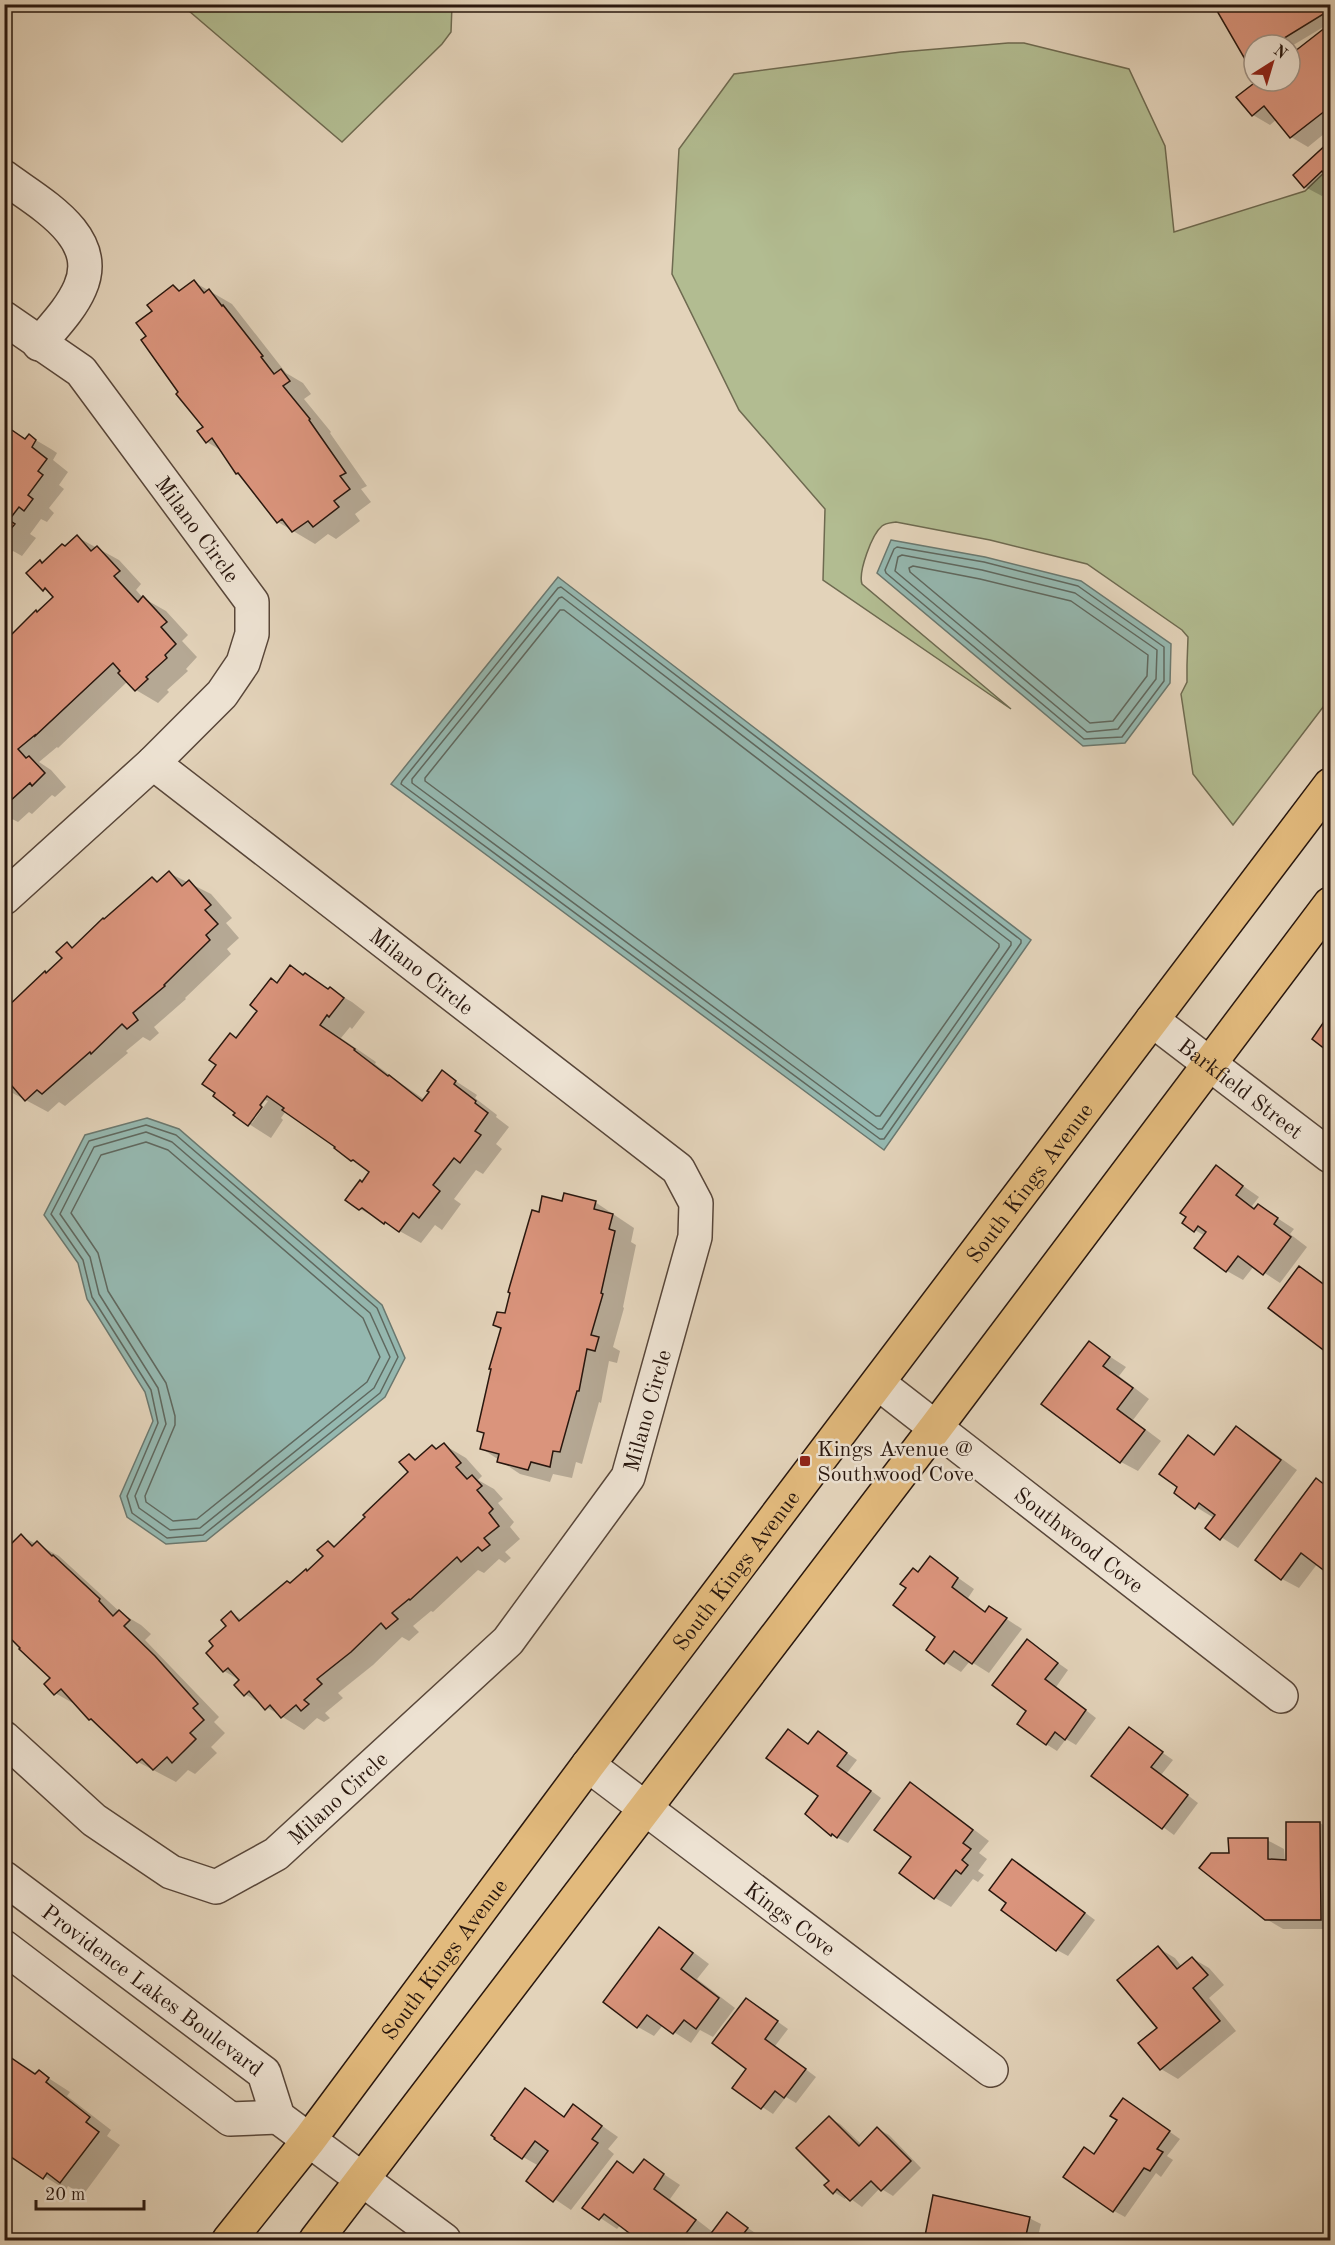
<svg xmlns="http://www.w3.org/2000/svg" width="1335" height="2245" viewBox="0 0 1335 2245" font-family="'Old Standard TT',serif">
<rect width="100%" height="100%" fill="#e3d3ba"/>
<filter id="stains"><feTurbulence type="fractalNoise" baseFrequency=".00333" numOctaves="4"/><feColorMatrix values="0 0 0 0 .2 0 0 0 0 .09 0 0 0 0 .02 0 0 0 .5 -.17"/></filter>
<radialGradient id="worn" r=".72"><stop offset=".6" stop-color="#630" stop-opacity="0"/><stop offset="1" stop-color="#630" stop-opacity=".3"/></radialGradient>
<g fill="#b2bc91" stroke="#6e6a50" stroke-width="1.5">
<path d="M182,5H452L451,32L442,44L342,142Z"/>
<path d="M1008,43H1024L1129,69L1165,146L1174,232L1305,191L1330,167V698L1233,825L1193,774L1181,694L1187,682V665L1188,637L1182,630L1087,564L990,540L896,522C891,523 886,523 882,526C872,534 858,572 862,584L1011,709L823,580L825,509L739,410L672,274L679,149L734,74L901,52Z"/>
</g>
<g fill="#95b8b0" stroke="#6a786f" stroke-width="1.5">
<path d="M891,540L985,557L1081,581L1171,644L1170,683L1125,743L1083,746L877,573Z"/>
<path d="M558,577L1031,940L884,1150L391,784Z"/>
<path d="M147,1118L179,1129L382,1305L405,1358L385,1397L206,1541L166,1544L127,1517L120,1496L153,1421L145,1392L87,1299L78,1263L44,1215L85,1135Z"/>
</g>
<g fill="#0003" fill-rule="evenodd">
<path d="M1216,4H1330V23L1290,47V45H1254V64L1247,60L1214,6Z"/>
<path d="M1326,29L1330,31V129L1308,147L1291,137L1277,119L1270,125L1253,115L1259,81H1290V57Z"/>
<path d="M1330,143V188L1322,196L1305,187L1295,176Z"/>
<path d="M194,282L232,304L286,373L303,383L311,394L304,399L331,432L330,433L367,486L361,489L371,502L355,514L360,521L336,539L328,534L315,544L278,522L242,475L237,473L222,451L207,442L206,427L190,409L154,359L148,337L154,312L173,287L181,291Z"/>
<path d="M7,428L27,439L29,436L51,449L57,453L53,460L68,472L59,485L64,489L49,508L54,513L47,522L41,519L30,534L36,538L22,556L13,551L9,556L4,553V430Z"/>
<path d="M77,537L119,560L141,584L136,590L143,598L166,611L188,635L182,641L197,657L186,669L188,671L167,690L169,692L158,703L136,690L128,681L58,748L57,747L39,762L51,770L66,787L55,797L52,795L32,814L29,812L18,822L4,815V642L55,598L44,589L43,564Z"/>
<path d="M169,873L211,894L232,918L226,923L239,938L227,949L231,954L185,998L186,999L154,1027L159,1033L150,1041L143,1037L126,1051L128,1053L65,1106L59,1102L48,1112L7,1090L4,1088V1014L64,959L67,944L74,948L152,879L159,883Z"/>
<path d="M291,967L352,1002L365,1012L352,1029L350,1027L341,1038L376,1062L375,1064L399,1082L425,1100L442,1072L477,1095L475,1098L497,1115L496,1117L509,1127L496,1144L502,1149L483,1174L476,1170L454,1199L461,1204L442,1230L435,1225L421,1243L360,1209L363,1184L372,1172L286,1111L281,1118L283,1120L271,1138L235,1115L237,1039ZM265,1100L268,1101L252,1123H249Z"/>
<path d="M1216,1167L1259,1197L1252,1206L1256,1209L1259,1206L1294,1229L1290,1234L1307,1247L1280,1283L1254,1266L1243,1280L1227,1271L1205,1236L1195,1230Z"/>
<path d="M595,1202L634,1228L631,1242L636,1245L623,1307L624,1308L613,1347L620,1351L617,1363L609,1361L601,1403L599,1402L582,1464L576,1462L572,1478L553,1474L550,1482L520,1474L481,1448L485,1434L479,1431L503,1329L495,1325L506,1315L540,1213L563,1203Z"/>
<path d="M1300,1268L1330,1288V1353L1270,1308Z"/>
<path d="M1089,1343L1126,1367L1119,1376L1149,1399L1133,1420L1161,1441L1138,1471L1121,1462L1043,1403Z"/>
<path d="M1236,1428L1253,1438L1297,1470L1238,1548L1207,1528L1214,1518L1196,1507L1180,1487L1188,1437L1216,1455Z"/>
<path d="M444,1445L466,1458L482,1476L478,1480L494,1489L503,1499L498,1503L514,1522L510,1527L520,1539L505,1552L511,1558L505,1563L499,1559L484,1573L478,1570L433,1612L431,1611L413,1626L419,1632L409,1641L402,1637L373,1665L338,1693L343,1698L325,1713L330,1718L324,1722L317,1718L304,1730L245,1694L241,1681L224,1671L208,1653L228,1626L231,1613L243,1620L307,1572L325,1557L329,1542L336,1547L410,1472L409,1455L417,1460L432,1446L438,1450Z"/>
<path d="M1316,1480L1330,1488V1573L1318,1563L1299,1588L1282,1579Z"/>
<path d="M21,1536L59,1556L121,1613L141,1625L151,1634L145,1640L219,1717L214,1722L225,1733L211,1747L217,1753L195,1774L188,1770L176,1782L138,1762L78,1706L55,1693L52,1678L4,1630V1546L9,1548Z"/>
<path d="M930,1558L974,1589L968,1598L986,1612L990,1608L1022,1629L989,1673L970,1661L961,1672L945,1662L919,1573Z"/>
<path d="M1027,1641L1068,1670L1056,1687L1096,1718L1076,1745L1066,1739L1057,1751L1046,1744L1029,1710Z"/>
<path d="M1129,1729L1173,1760L1161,1775L1198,1803L1174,1835L1093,1776Z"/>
<path d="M818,1733L857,1760L847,1773L881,1798L848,1843L832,1835L825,1828L809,1745Z"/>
<path d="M910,1784L927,1794L989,1841L979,1853L987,1859L978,1871L984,1875L978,1882L973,1879L951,1907L935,1898L913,1857Z"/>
<path d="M1320,1823L1330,1829V1929H1283L1266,1919L1230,1855L1267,1840L1284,1849L1285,1861H1288Z"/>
<path d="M1023,1867L1095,1920L1068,1956L1057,1950L1008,1903Z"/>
<path d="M659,1929L676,1939L709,1964L697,1979L735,2008L713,2037L700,2030L691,2043L663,2025L654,2036L638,2027Z"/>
<path d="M1158,1948L1175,1958L1182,1967L1192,1958L1209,1968L1224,1985L1209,1998L1236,2031L1178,2079L1161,2069Z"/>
<path d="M747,2000L788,2029L775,2046L816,2077L796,2103L786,2097L773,2114L734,2088L748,2069Z"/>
<path d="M4,2052L37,2074L39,2072L70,2092L67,2096L111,2130L107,2136L120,2145L83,2195L68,2186L66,2190L19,2160L17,2162L4,2154Z"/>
<path d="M526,2090L565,2117L574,2106L618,2137L608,2149L614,2154L571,2210L528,2181L539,2166L523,2157Z"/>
<path d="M1134,2107L1180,2139L1167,2156L1173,2160L1161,2177L1156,2173L1125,2217L1114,2211L1095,2155L1119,2120Z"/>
<path d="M829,2118L840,2124L862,2145L878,2129L889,2135L921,2168L893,2196L880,2188L862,2207L847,2196L845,2199L834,2192L831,2181Z"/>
<path d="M644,2161L680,2185L670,2199L714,2233L738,2221L758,2235L754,2240H638L639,2238L621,2224L617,2229L584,2207L618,2163L635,2173Z"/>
<path d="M1029,2218L1041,2224L1037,2240H936L927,2235Z"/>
</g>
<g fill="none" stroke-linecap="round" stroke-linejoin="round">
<g stroke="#5f685f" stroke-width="1.5">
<path d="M897,547L984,562L1078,586L1164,647V681L1122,737L1084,739L886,573L885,570L894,549Z"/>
<path d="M902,555L982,570L1075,593L1157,650L1156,679L1118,729L1087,732L895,571L898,557Z"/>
<path d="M913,566L980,579L1071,601L1148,655L1147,676L1113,721L1090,723L910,572L909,568Z"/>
<path d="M561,587L1021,940V943L884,1139H880L401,784L402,781L558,588Z"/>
<path d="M562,597L1011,942V945L882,1129H878L412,783V779L559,598Z"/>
<path d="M564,610L999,944V947L880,1116H876L425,781V778L560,610Z"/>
<path d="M146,1125L176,1135L377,1308L398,1357L380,1393L203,1535L167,1538L132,1513L127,1496L158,1423L151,1390L92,1297L83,1260L51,1214L89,1141Z"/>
<path d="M146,1132L172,1142L370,1313L390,1357L374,1388L200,1528L170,1530L139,1508L135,1496L166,1424L158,1388L99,1294L90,1257L60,1214L94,1147Z"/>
<path d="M146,1142L168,1150L363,1318L380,1357L367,1382L197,1519L173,1521L146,1502L145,1496L175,1425V1416L166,1383L108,1291L98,1253L71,1213L101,1155Z"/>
</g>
</g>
<g fill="#da947c" stroke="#29170e" stroke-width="1.5">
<path d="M1213,4H1327L1330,10L1273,45H1254V56L1246,61Z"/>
<path d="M1326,27L1330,33V107L1290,138L1264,106L1252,116L1236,97L1257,81H1290V55Z"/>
<path d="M1330,141V180L1322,171L1304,188L1293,175Z"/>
<path d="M194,280L204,293L209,289L222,306L223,305L263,356L261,357L274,374L281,369L290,381L283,386L310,419L309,420L346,473L340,476L350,489L334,501L339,507L313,527L308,521L292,532L282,519L277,523L238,473L236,474L212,438L206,443L197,431L203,427L176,394L178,392L141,340L146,336L136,323L152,311L147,305L173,285L179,291Z"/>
<path d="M6,426L25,439L29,434L36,440L32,447L47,459L38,471L43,475L28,495L33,499L24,511L19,507L9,520L15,524L4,537V428Z"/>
<path d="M77,535L91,551L97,546L120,571L114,576L138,602L143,596L167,622L161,627L176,644L165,655L167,658L146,677L148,679L135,691L118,673L120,671L113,663L35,736V735L18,749L26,758L29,756L45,773L32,786L30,783L9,802L7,800L4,802V642L36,610L37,612L53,597L45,588L43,591L26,573L40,560L42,563L62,544L65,546Z"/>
<path d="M169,871L182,886L189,880L211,905L205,910L218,924L206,935L210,940L164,985L165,986L133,1013L138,1020L127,1029L122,1024L91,1054L90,1052L42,1094L37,1090L25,1101L12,1086L6,1091L4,1010L45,971L46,973L62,958L56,952L67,942L72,948L103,918L104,919L152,877L157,882Z"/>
<path d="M290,965L303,975L305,973L328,989L330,987L344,998L329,1017L327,1015L320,1025L355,1049L354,1050L388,1076L389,1075L422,1101L429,1092L427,1091L442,1070L456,1081L454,1084L476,1101L475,1103L488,1113L475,1131L481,1135L460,1163L454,1158L433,1185L440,1191L419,1218L413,1213L399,1232L385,1222L384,1224L362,1208L359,1210L345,1200L360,1180L362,1182L369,1172L353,1160L351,1161L334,1148L335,1147L282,1110L284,1108L267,1096L260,1105L262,1107L248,1126L233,1115L235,1113L213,1096L215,1093L202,1084L216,1065L209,1060L230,1033L236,1038L257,1011L250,1005L271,978L277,983Z"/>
<path d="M1330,1013V1053L1312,1039Z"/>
<path d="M1216,1165L1243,1186L1236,1195L1254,1209L1258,1204L1278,1218L1274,1224L1291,1237L1263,1275L1238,1256L1226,1272L1194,1248L1206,1232L1198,1226L1194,1232L1182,1223L1186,1217L1180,1213Z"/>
<path d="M564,1193L596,1201L594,1209L613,1214L609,1229L615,1231L601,1293L603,1294L591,1335L599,1337L595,1351L587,1349L579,1391H577L560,1452L553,1451L550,1467L531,1462L528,1470L497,1462L499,1454L480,1449L484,1433L477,1431L491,1369H489L501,1328L493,1325L497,1312L505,1313L510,1293L508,1292L532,1210L539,1212L542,1196L562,1201Z"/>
<path d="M1299,1266L1330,1289V1355L1268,1308Z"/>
<path d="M1089,1341L1110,1357L1103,1366L1133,1388L1117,1409L1145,1430L1120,1463L1041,1404Z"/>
<path d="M1236,1426L1281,1460L1220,1540L1205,1528L1215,1515L1199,1503L1195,1509L1174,1493L1177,1487L1159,1474L1188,1435L1214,1455Z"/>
<path d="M444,1443L461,1463L456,1467L467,1479L472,1475L482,1486L477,1490L493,1509L489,1513L499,1526L484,1538L490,1545L482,1551L478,1547L461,1562L457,1557L410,1600L409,1599L392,1613L398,1619L386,1629L381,1623L351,1652L317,1679L322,1684L304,1700L309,1704L301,1711L296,1705L281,1718L270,1705L265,1710L249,1691L244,1696L234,1685L239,1680L228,1668L223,1672L206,1653L213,1646L209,1641L226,1626L221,1620L231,1611L239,1621L287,1581L290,1583L306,1569L307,1571L323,1556L317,1550L328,1541L334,1547L365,1517L363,1515L408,1472L399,1462L409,1454L415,1460L432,1445L436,1449Z"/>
<path d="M1316,1478L1330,1489V1575L1301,1553L1281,1580L1255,1560Z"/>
<path d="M21,1534L32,1546L37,1541L52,1556L53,1555L100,1599L99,1601L113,1616L119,1610L130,1620L124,1626L155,1656L198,1704L193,1708L204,1720L190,1733L196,1739L172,1763L167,1757L153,1770L142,1759L137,1763L91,1719L89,1720L61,1689L54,1695L44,1684L50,1678L19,1649L20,1648L4,1632V1546L7,1548Z"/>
<path d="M930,1556L958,1578L952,1587L985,1612L989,1606L1007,1618L972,1664L954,1651L944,1664L926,1650L935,1637L893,1605L906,1588L900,1584L913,1568L918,1572Z"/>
<path d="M1027,1639L1058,1663L1045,1679L1086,1710L1065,1740L1055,1732L1046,1745L1017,1724L1026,1711L992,1685Z"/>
<path d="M1129,1727L1163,1752L1151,1767L1188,1795L1162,1829L1091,1776Z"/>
<path d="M788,1729L808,1744L818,1731L847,1753L837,1766L871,1791L837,1838L832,1834L831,1836L805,1814L818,1796L766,1758Z"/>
<path d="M910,1782L973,1830L963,1843L971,1849L962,1860L968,1865L961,1874L956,1870L934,1899L899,1873L911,1857L874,1830Z"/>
<path d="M1286,1822H1320L1321,1920H1265L1199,1868L1211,1853H1229L1228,1838H1268V1859L1286,1860Z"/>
<path d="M1012,1859L1085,1913L1056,1951L1001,1910L1006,1903L989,1890Z"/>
<path d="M659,1927L693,1953L681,1969L719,1998L696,2029L684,2020L673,2034L647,2015L637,2028L603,2002Z"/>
<path d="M1158,1946L1177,1969L1192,1957L1208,1975L1193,1988L1220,2021L1160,2070L1138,2043L1157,2028L1117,1980Z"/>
<path d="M746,1998L778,2021L765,2039L806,2069L784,2098L775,2091L761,2109L732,2088L746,2069L712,2043Z"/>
<path d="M4,2053L35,2074L39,2070L49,2078L46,2082L90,2117L86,2122L99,2132L60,2183L47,2173L43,2179L4,2152Z"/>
<path d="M525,2088L564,2117L573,2104L602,2126L592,2139L598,2143L553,2202L526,2181L548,2151L535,2141L522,2159L494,2139L495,2138L491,2135Z"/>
<path d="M1123,2098L1170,2131L1157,2149L1163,2152L1150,2171L1144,2168L1113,2212L1063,2177L1084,2147L1094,2154L1117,2120L1110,2116Z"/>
<path d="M829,2116L859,2146L877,2127L911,2161L881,2191L871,2181L850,2201L837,2189L833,2194L824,2185L829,2181L796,2148Z"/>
<path d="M644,2159L664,2174L654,2189L696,2220L681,2240H636L637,2239L604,2214L599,2220L582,2208L617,2161L633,2173Z"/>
<path d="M933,2195L1030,2217L1025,2240H946L925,2236Z"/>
<path d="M727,2212L748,2228L741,2237L745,2240H706Z"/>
</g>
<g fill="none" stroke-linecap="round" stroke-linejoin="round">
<g stroke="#584639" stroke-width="36">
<g id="minor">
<path d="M4,177C39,203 103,236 80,288C71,309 53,327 39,344"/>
<path id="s1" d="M4,318L81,371L252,602V634L243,663L222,694L153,763L4,898"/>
<path id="s2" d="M1152,1020L1330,1156"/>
<path id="s3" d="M878,1383L1281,1696"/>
<path id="s4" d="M4,1738L94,1820L171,1872L216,1887L276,1854L508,1641L628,1477L695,1237L696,1203L678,1169L153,763"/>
<path id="s5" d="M588,1765L991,2070"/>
<path id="s6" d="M4,1878L264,2073L278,2117L444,2240"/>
<path d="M4,1947L230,2119L278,2117"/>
</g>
</g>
<g stroke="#29170e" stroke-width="36">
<g id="major">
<path id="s7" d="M229,2240L309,2140L588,1765L1330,785"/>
<path d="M316,2240L936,1427L1330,904"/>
</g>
</g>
<use href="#minor" stroke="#ede2d2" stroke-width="33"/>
<use href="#major" stroke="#e2ba7d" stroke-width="33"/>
</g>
<rect fill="#8f2418" stroke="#ede2d2" stroke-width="2" x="799" y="1455" width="12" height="12" rx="3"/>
<g text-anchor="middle" stroke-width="5" stroke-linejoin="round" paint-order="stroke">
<g font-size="22" fill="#29170e" stroke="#ede2d2">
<text dy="8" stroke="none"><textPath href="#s1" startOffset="290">Milano Circle</textPath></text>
<text transform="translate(422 971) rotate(38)" y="8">Milano Circle</text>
<text dy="8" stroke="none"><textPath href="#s2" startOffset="112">Barkfield Street</textPath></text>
<text dy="8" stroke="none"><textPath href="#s7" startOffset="1326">South Kings Avenue</textPath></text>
<text dy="8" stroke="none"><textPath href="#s4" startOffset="918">Milano Circle</textPath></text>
<text dy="8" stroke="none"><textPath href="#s3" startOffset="255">Southwood Cove</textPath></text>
<text dy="8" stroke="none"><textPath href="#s7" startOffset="840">South Kings Avenue</textPath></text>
<text dy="8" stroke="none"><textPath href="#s4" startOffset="414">Milano Circle</textPath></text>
<text dy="8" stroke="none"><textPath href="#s5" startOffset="254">Kings Cove</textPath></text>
<text dy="8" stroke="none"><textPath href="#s7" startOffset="354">South Kings Avenue</textPath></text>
<text dy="8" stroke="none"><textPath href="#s6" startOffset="186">Providence Lakes Boulevard</textPath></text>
</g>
<g font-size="22" fill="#29170e" stroke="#ede2d2" text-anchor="start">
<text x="817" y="1456">Kings Avenue @<tspan x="817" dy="25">Southwood Cove</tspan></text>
</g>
</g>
<rect width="1335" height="2245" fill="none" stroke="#e3d3ba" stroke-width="24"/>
<rect x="6" y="6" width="1323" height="2233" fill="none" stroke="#29170e" stroke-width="3"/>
<rect x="12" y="12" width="1311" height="2221" fill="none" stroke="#29170e" stroke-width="1.5"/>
<g transform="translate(1272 63) rotate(37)"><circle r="28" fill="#ede2d2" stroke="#9f9184" stroke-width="1.5"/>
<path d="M0-4.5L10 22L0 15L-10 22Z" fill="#8f2418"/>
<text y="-9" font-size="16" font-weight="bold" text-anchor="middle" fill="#29170e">N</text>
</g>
<path d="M36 2200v9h108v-9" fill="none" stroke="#29170e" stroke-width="3"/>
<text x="45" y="2200" font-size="18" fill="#29170e" stroke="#ede2d2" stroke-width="4.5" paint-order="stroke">20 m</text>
<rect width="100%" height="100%" filter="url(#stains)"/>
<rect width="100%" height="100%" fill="url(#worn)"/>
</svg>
